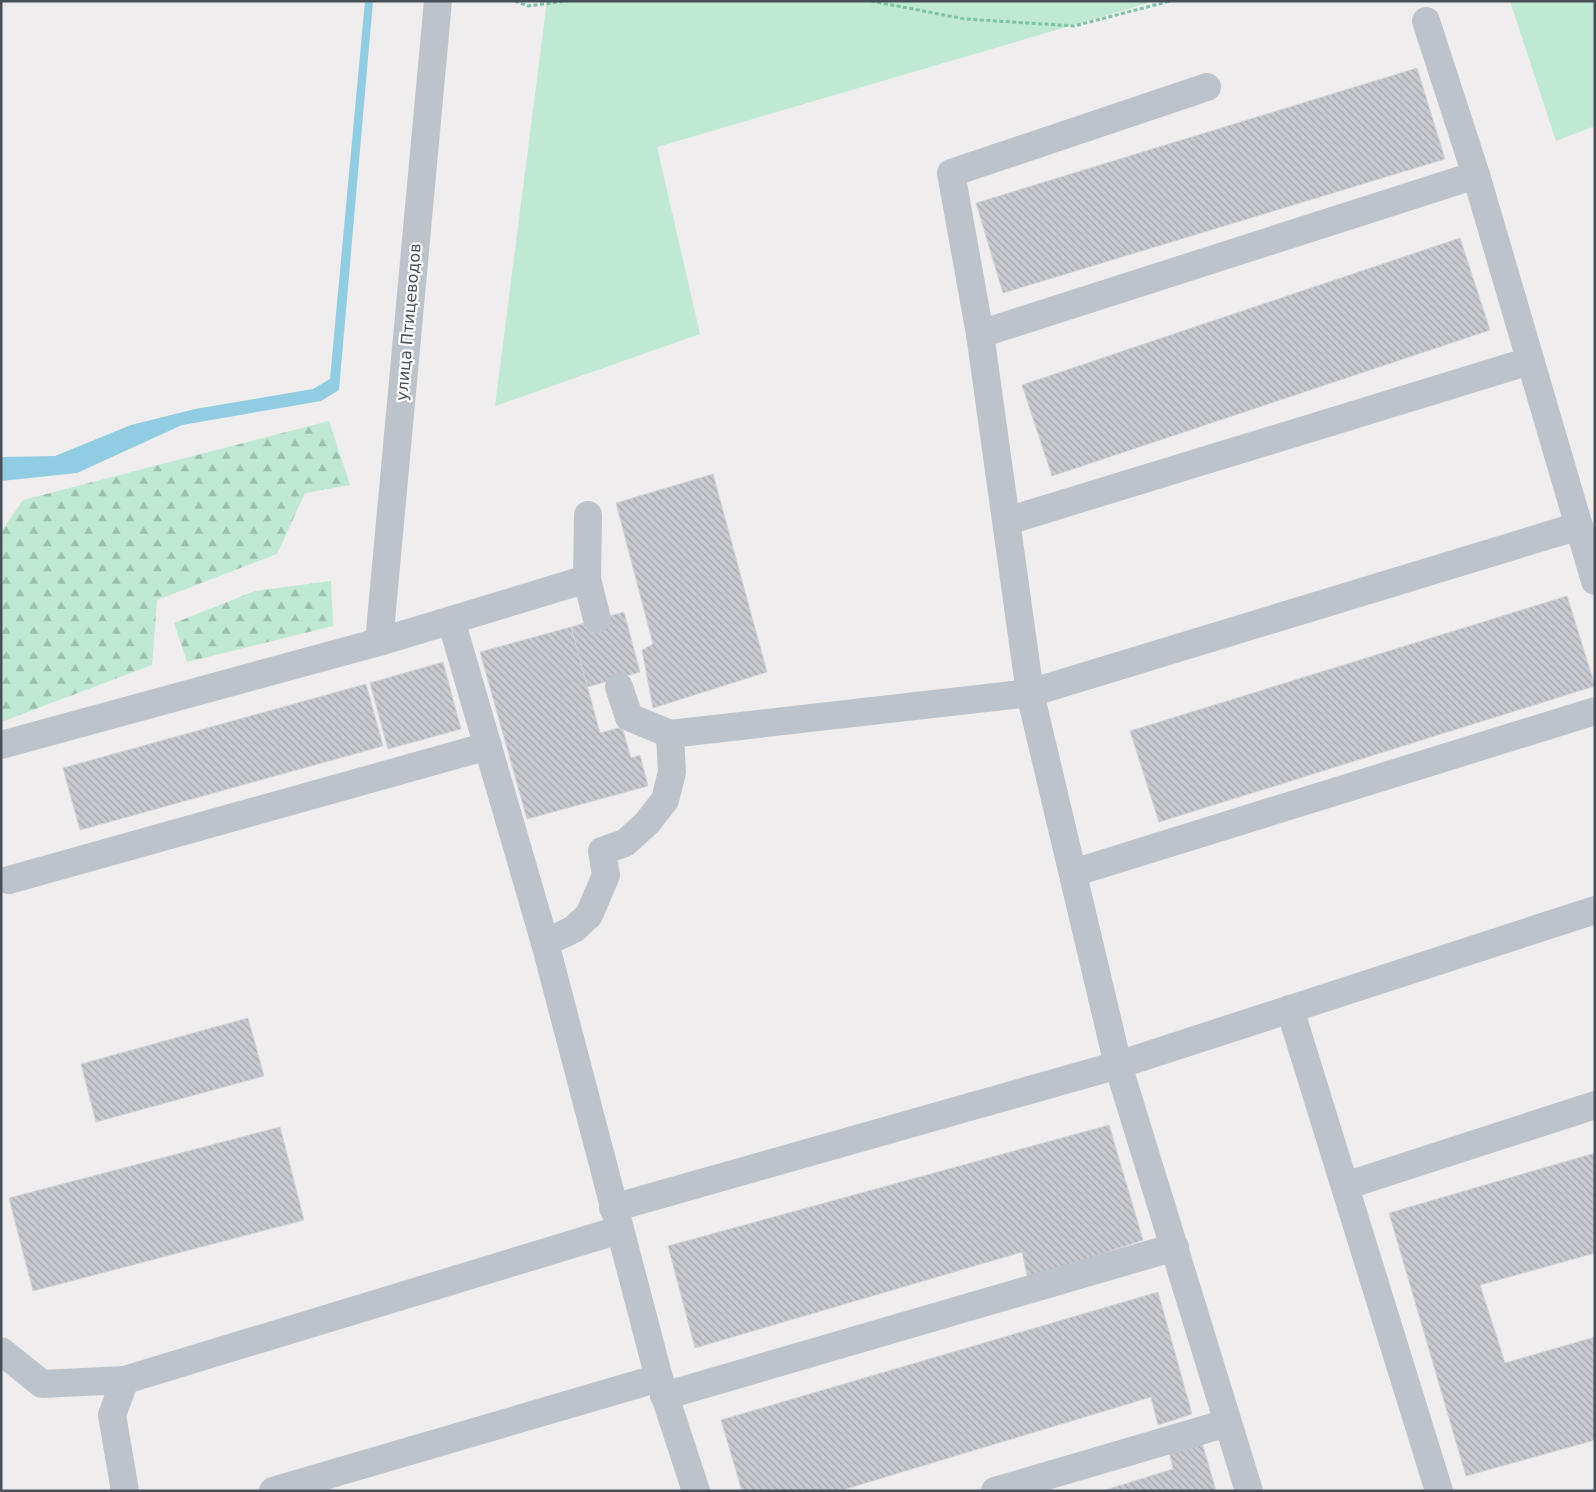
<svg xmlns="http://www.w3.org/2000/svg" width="1596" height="1492" viewBox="0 0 1596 1492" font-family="'DejaVu Sans',sans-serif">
<defs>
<pattern id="forest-firs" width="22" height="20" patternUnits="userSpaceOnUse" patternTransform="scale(1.25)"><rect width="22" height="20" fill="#bfe9d2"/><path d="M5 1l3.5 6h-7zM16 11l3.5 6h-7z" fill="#9dbfad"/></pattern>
<pattern id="building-back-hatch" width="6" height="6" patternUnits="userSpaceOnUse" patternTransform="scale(1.25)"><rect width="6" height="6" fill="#c7c9cf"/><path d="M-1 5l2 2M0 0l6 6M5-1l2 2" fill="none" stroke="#a3a6ab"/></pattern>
</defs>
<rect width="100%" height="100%" fill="#efeded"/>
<g fill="#bfe9d2">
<path d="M547,1H1155L657,147L700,334L495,406Z"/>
<path d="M1510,1H1595V126L1556,141Z"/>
</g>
<g fill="url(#forest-firs)">
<path d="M329,421L350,485L305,493L277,554L157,600L152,665L1,722V532L23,500Z"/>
<path d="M331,581L333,626L187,662L174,623L255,591Z"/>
</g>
<path fill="#90cce2" d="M365,1H373L339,390L321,401L182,425L77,473L1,481V457L55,456L131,425L195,409L313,389L330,379Z"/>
<g fill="url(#building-back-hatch)" stroke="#d1d3d8">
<path d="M1417,68L1445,159L1003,293L976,203Z"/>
<path d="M1460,238L1490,330L1052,476L1022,385Z"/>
<path d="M713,474L767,672L653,708L642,650L653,644L616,503Z"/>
<path d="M1567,596L1595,686L1159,822L1130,731Z"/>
<path d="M624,612L640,672L587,687L571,627Z"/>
<path d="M571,627L600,733L622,727L631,758L640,755L648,786L527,819L480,652Z"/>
<path d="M443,662L461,729L388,749L370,683Z"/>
<path d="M366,684L383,746L80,830L63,768Z"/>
<path d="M248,1018L264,1076L96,1122L81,1064Z"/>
<path d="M1109,1125L1143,1240L1028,1279L1022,1252L695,1348L668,1246Z"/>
<path d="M280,1127L304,1220L33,1291L9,1198Z"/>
<path d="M1595,1153V1253L1480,1285L1505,1363L1595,1337V1440L1466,1476L1389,1213Z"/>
<path d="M1158,1292L1192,1414L1158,1425L1151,1397L839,1491H742L721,1420Z"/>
<path d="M1201,1439L1216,1491H1102L1173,1469L1169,1451Z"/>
</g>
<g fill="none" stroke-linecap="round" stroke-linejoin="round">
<g stroke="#7ac3a4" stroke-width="3" stroke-dasharray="4 2.5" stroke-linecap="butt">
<path d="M515,1L528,6L567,1"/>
<path d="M871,1L965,19L1074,26L1170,1"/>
</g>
<g stroke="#bcc3cb" stroke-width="28">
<path d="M1426,21L1476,175L1595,581"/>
<path d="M980,334L1476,175"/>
<path d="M1007,521L1530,361"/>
<path d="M1579,526L1030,693L1118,1065L1595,910"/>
<path d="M587,579L588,515"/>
<path d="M451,620L545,943L659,1378L696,1491"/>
<path d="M379,642L438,1"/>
<path d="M619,687L629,717L670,734"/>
<path d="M1,745L379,642L587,579L597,619"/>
<path d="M1073,873L1595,711"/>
<path d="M9,880L488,746"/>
<path d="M545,943L574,929L589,915L606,875L602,851L625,843L647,823L665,800L672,772L670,734L1030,693L980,334L951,173L1207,87"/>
<path d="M1290,1009L1439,1491"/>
<path d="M1345,1186L1595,1105"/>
<path d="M613,1208L1118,1065L1249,1491"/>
<path d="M1,1351L42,1384L125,1380"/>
<path d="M664,1396L1175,1247"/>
<path d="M125,1491L112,1415L125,1380L619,1230"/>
<path d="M273,1491L659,1378"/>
<path d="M995,1491L1227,1423"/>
</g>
</g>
<g text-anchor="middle" stroke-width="4.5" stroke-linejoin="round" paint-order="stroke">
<g font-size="16" fill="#474f58" stroke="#fff">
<text transform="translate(408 322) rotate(-85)" y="6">улица Птицеводов</text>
</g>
</g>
<rect width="1596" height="1492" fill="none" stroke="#474f58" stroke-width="5"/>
</svg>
